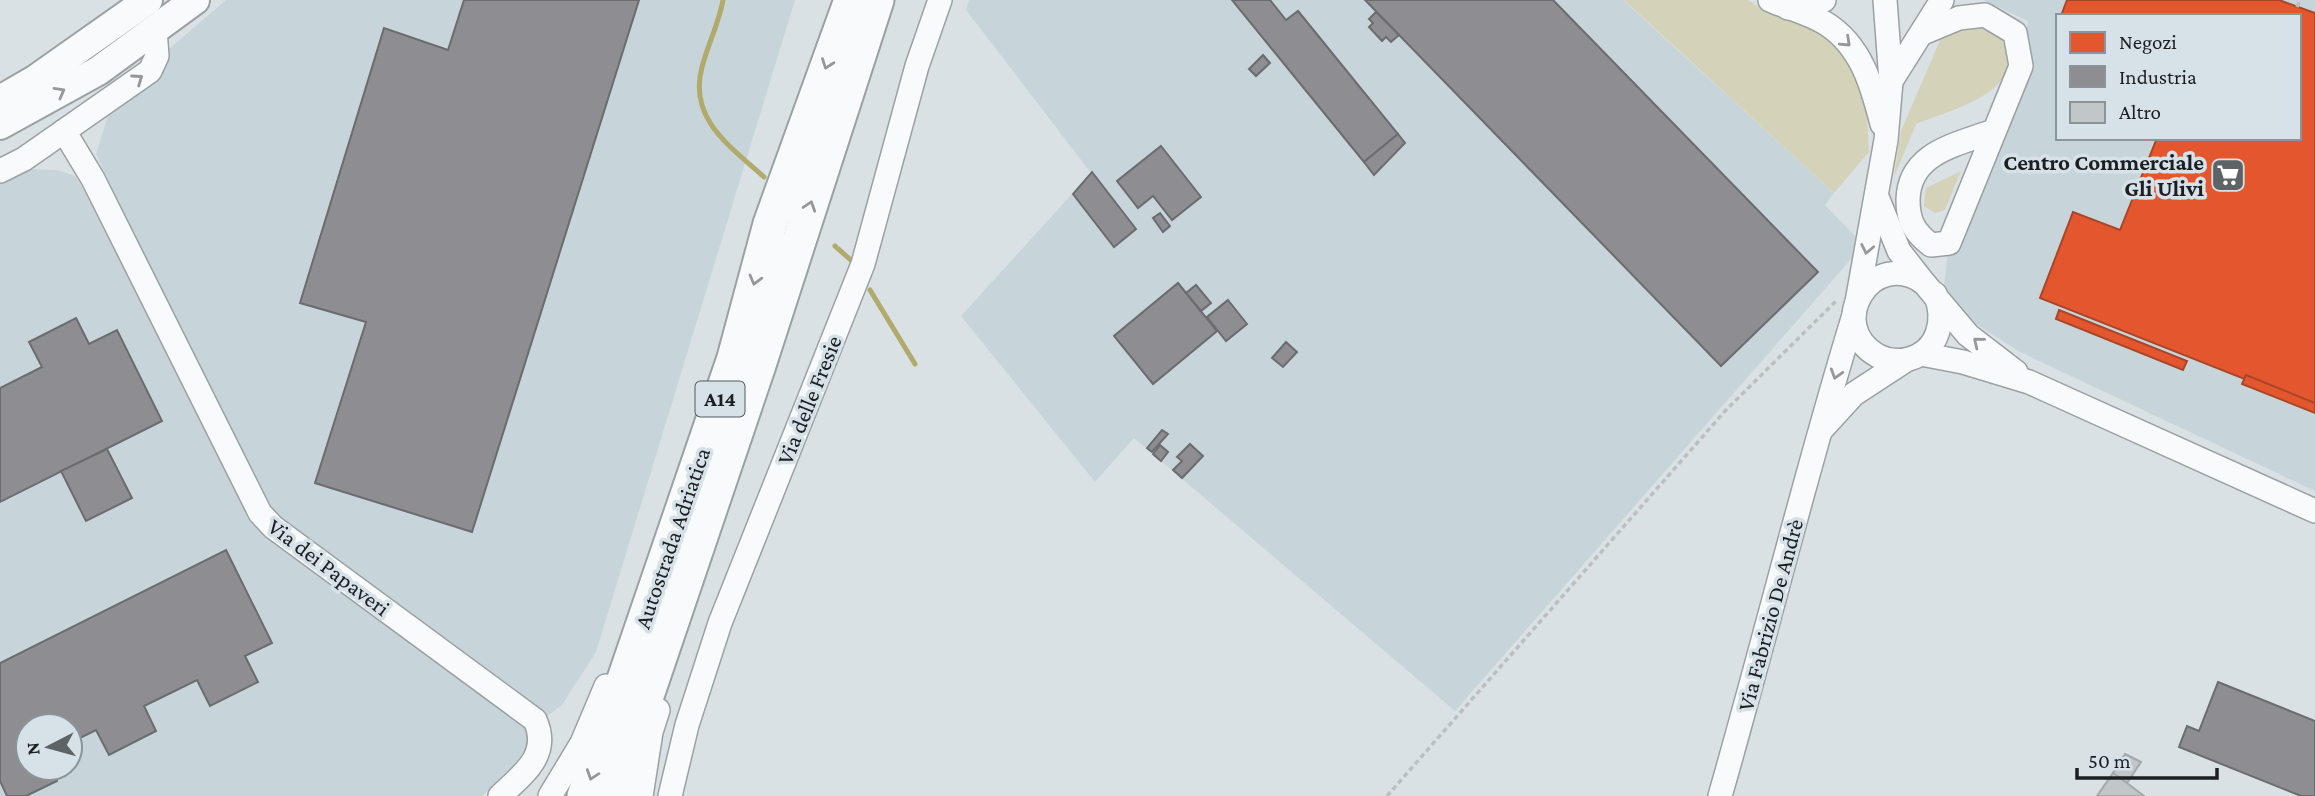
<svg xmlns="http://www.w3.org/2000/svg" width="2315" height="796" viewBox="0 0 2315 796" font-family="'Crimson Pro',serif">
<rect width="100%" height="100%" fill="#dae1e4"/>
<g fill="#c7d5db" fill-rule="evenodd">
<path d="M226,0H795L596,652L562,705L528,731L529,746L510,770L482,796H0V182L24,169L57,170L75,176L97,211L117,200L96,154L114,96ZM28,726H70V768H28Z"/>
<path d="M969,0H1623L1834,193L1825,205L1856,237L1852,258L1455,711L1134,438L1095,482L961,316L1091,173L966,10Z"/>
<path d="M1983,0H2315V491L2020,352L1942,302L1949,243L2021,67L2028,21ZM2058,16H2299V138H2058Z"/>
</g>
<g fill="#d4d3b9">
<path d="M1624,0H1748L1765,11L1821,28L1854,66L1867,115L1869,152L1834,193Z"/>
<path d="M1979,24C1996,34 2007,39 2008,59C2011,96 1945,112 1916,124L1894,177L1901,131L1941,38L1952,29Z"/>
<path d="M1961,171L1945,210L1935,213L1924,206L1926,188Z"/>
</g>
<g fill="#e4572e" stroke="#a8462a" stroke-width="2">
<path d="M2067,0H2279L2315,13V407L2040,298L2073,212L2120,230L2157,138H2299V16H2061Z"/>
<path d="M2059,310L2187,361L2183,370L2056,319Z"/>
<path d="M2246,375L2315,403V413L2242,384Z"/>
</g>
<g fill="#8d8d92" stroke="#6b6c70" stroke-width="2">
<path d="M464,0H639L472,532L315,483L366,322L300,303L384,28L448,50Z"/>
<path d="M1232,0H1270L1286,20L1298,11L1398,134L1364,162Z"/>
<path d="M1365,0H1553L1818,272L1721,366Z"/>
<path d="M1376,12L1399,35L1391,42L1386,37L1382,41L1369,27L1373,23L1369,19Z"/>
<path d="M1263,55L1270,63L1256,76L1249,69Z"/>
<path d="M1398,134L1405,143L1374,175L1364,162Z"/>
<path d="M1161,146L1201,197L1172,220L1153,196L1138,208L1117,181Z"/>
<path d="M1092,172L1136,229L1114,247L1073,194Z"/>
<path d="M1160,213L1170,226L1163,232L1153,218Z"/>
<path d="M1178,283L1217,331L1153,384L1114,336Z"/>
<path d="M1196,285L1211,303L1201,311L1186,293Z"/>
<path d="M1228,300L1247,324L1226,341L1207,317Z"/>
<path d="M76,318L89,344L117,330L162,421L0,502V388L42,367L29,342Z"/>
<path d="M1286,342L1297,352L1283,367L1272,358Z"/>
<path d="M1162,430L1168,434L1152,452L1147,448Z"/>
<path d="M1190,444L1203,456L1182,478L1173,470L1182,461L1177,457Z"/>
<path d="M1160,445L1168,452L1161,461L1153,454Z"/>
<path d="M107,449L132,498L86,521L61,471Z"/>
<path d="M226,550L272,643L245,656L258,682L210,706L197,680L144,706L156,731L109,755L96,730L70,743V726H28V768H51L57,781L26,796H7L0,781V663Z"/>
<path d="M2218,682L2315,721V796H2301L2179,747L2187,726L2199,731Z"/>
</g>
<g fill="none" stroke-linecap="round" stroke-linejoin="round">
<g stroke="#b1aa6d" stroke-width="5">
<path d="M723,0C719,23 708,44 702,67C688,119 730,146 764,177"/>
<path d="M835,246L853,262"/>
<path d="M870,290L915,364"/>
</g>
</g>
<g fill="#c1c7c9" stroke="#a5a9ac" stroke-width="2">
<path d="M2125,754L2141,762L2127,783L2113,773Z"/>
<path d="M2113,773L2127,783L2144,796H2097Z"/>
</g>
<g fill="none" stroke-linecap="round" stroke-linejoin="round">
<g stroke="#9ba1a3" stroke-width="26">
<g id="minor">
<path d="M1770,0C1788,8 1809,13 1825,23C1861,45 1872,85 1882,124"/>
<path d="M1788,8L1824,0"/>
<path d="M1923,33L1959,18L1985,15L2015,33L2021,66L1949,243L1931,245C1914,232 1908,221 1908,200C1909,152 1957,145 1993,131"/>
<path d="M1891,81L1942,0"/>
<path d="M64,131L93,179L260,513L273,527L535,720C551,755 523,774 500,796"/>
<path d="M0,171L24,159L150,71L157,56L155,30"/>
<path d="M1877,197L1899,251L1924,283L1968,335L2016,372"/>
<path d="M1924,283C1873,246 1823,325 1878,356C1888,361 1898,362 1909,359C1939,351 1946,319 1935,294"/>
<path d="M1857,302L1886,140L1891,81L1885,0"/>
<path d="M1921,354L1963,362L2029,382L2315,511"/>
<path d="M1822,429L1854,394L1906,360"/>
<path d="M550,796L582,743L606,686"/>
<path d="M641,796L651,732L658,710"/>
<path d="M670,796L687,725L720,623L863,264L917,66L940,0"/>
<path d="M1720,796C1766,636 1805,474 1854,315"/>
</g>
</g>
<g stroke="#9ba1a3" stroke-width="32">
<g id="major">
<path d="M0,100L36,79L148,0"/>
<path d="M0,125L98,71L195,0"/>
</g>
</g>
<g stroke="#9ba1a3" stroke-width="37">
<g id="highway">
<path d="M584,796L734,358L770,224L851,0"/>
<path d="M613,796L759,365L877,0"/>
</g>
</g>
<g stroke="#bcbebf" stroke-width="3.5" stroke-dasharray="5 3.5" stroke-linecap="butt">
<path d="M2297,7L2300,0"/>
<path d="M1387,796L1726,410L1837,300"/>
</g>
<use href="#minor" stroke="#f9fafb" stroke-width="23"/>
<use href="#major" stroke="#f9fafb" stroke-width="28"/>
<use href="#highway" stroke="#f9fafb" stroke-width="33"/>
</g>
<defs><path id="oneway-chevron" d="M-2-3.5L2.5 0L-2 3.5" fill="none" stroke-width="1.6" stroke-linecap="round" stroke-linejoin="round" transform="scale(1.75)"/></defs>
<g stroke="#959799">
<use href="#oneway-chevron" transform="translate(1846 42) rotate(43)"/>
<use href="#oneway-chevron" transform="translate(827 64) rotate(110)"/>
<use href="#oneway-chevron" transform="translate(138 79) rotate(-35)"/>
<use href="#oneway-chevron" transform="translate(60 92) rotate(-29)"/>
<use href="#oneway-chevron" transform="translate(810 206) rotate(-72)"/>
<use href="#oneway-chevron" transform="translate(1867 249) rotate(101)"/>
<use href="#oneway-chevron" transform="translate(755 280) rotate(105)"/>
<use href="#oneway-chevron" transform="translate(1978 342) rotate(-141)"/>
<use href="#oneway-chevron" transform="translate(1836 374) rotate(107)"/>
<use href="#oneway-chevron" transform="translate(592 775) rotate(109)"/>
</g>
<defs>
<g id="supermarket-square" transform="scale(1.75)"><rect x="-9" y="-9" width="18" height="18" rx="4" fill="#5e6366" stroke="#d6e2e8"/><path d="M-6-5.5h2.5l.6 2H6L4.5 2H-2.5L-4.4-4H-6ZM-1.5 3.2a1.3 1.3 0 1 0 .1 0ZM3 3.2a1.3 1.3 0 1 0 .1 0Z" fill="#fff"/></g>
</defs>
<g fill-rule="evenodd">
<use href="#supermarket-square" x="2228" y="175"/>
</g>
<g text-anchor="middle" stroke-width="7" stroke-linejoin="round" paint-order="stroke">
<rect fill="#d6e2e8" stroke="#535a5d" stroke-width="2" x="695.5" y="381.5" width="49" height="35" rx="5"/>
<g font-size="21" font-weight="bold" fill="#1b1f22">
<text x="720" y="406">A14</text>
</g>
<g font-size="23" font-weight="bold" fill="#1b1f22" stroke="#d6e2e8" text-anchor="end">
<text x="2204" y="170">Centro Commerciale<tspan x="2204" dy="26">Gli Ulivi</tspan></text>
</g>
<g font-size="23" fill="#1b1f22" stroke="#d6e2e8">
<text transform="translate(809 400) rotate(-68)" y="8">Via delle Fresie</text>
<text transform="translate(672 538) rotate(-71)" y="8">Autostrada Adriatica</text>
<text transform="translate(329 567) rotate(37)" y="8">Via dei Papaveri</text>
<text transform="translate(1770 615) rotate(-75)" y="8">Via Fabrizio De Andrè</text>
</g>
</g>
<rect x="2056" y="14" width="245" height="126" fill="#d6e2e8" stroke="#8b9499" stroke-width="2"/>
<rect x="2070" y="32" width="35" height="21" fill="#e4572e" stroke="#8b9499" stroke-width="2"/>
<text x="2119" y="49" font-size="21" fill="#1b1f22">Negozi</text>
<rect x="2070" y="66" width="35" height="21" fill="#8d8d92" stroke="#8b9499" stroke-width="2"/>
<text x="2119" y="84" font-size="21" fill="#1b1f22">Industria</text>
<rect x="2070" y="102" width="35" height="21" fill="#c1c7c9" stroke="#8b9499" stroke-width="2"/>
<text x="2119" y="119" font-size="21" fill="#1b1f22">Altro</text>
<g transform="translate(49 747) rotate(264)"><circle r="33" fill="#d6e2e8" stroke="#8b9499" stroke-width="2"/>
<path d="M0-5L12 26L0 18L-12 26Z" fill="#5e6366"/>
<text y="-10" font-size="19" font-weight="bold" text-anchor="middle" fill="#1b1f22">N</text>
</g>
<path d="M2077 768v10h140v-10" fill="none" stroke="#1b1f22" stroke-width="3.5"/>
<text x="2088" y="768" font-size="21" fill="#1b1f22" stroke="#d6e2e8" stroke-width="5" paint-order="stroke">50 m</text>
</svg>
